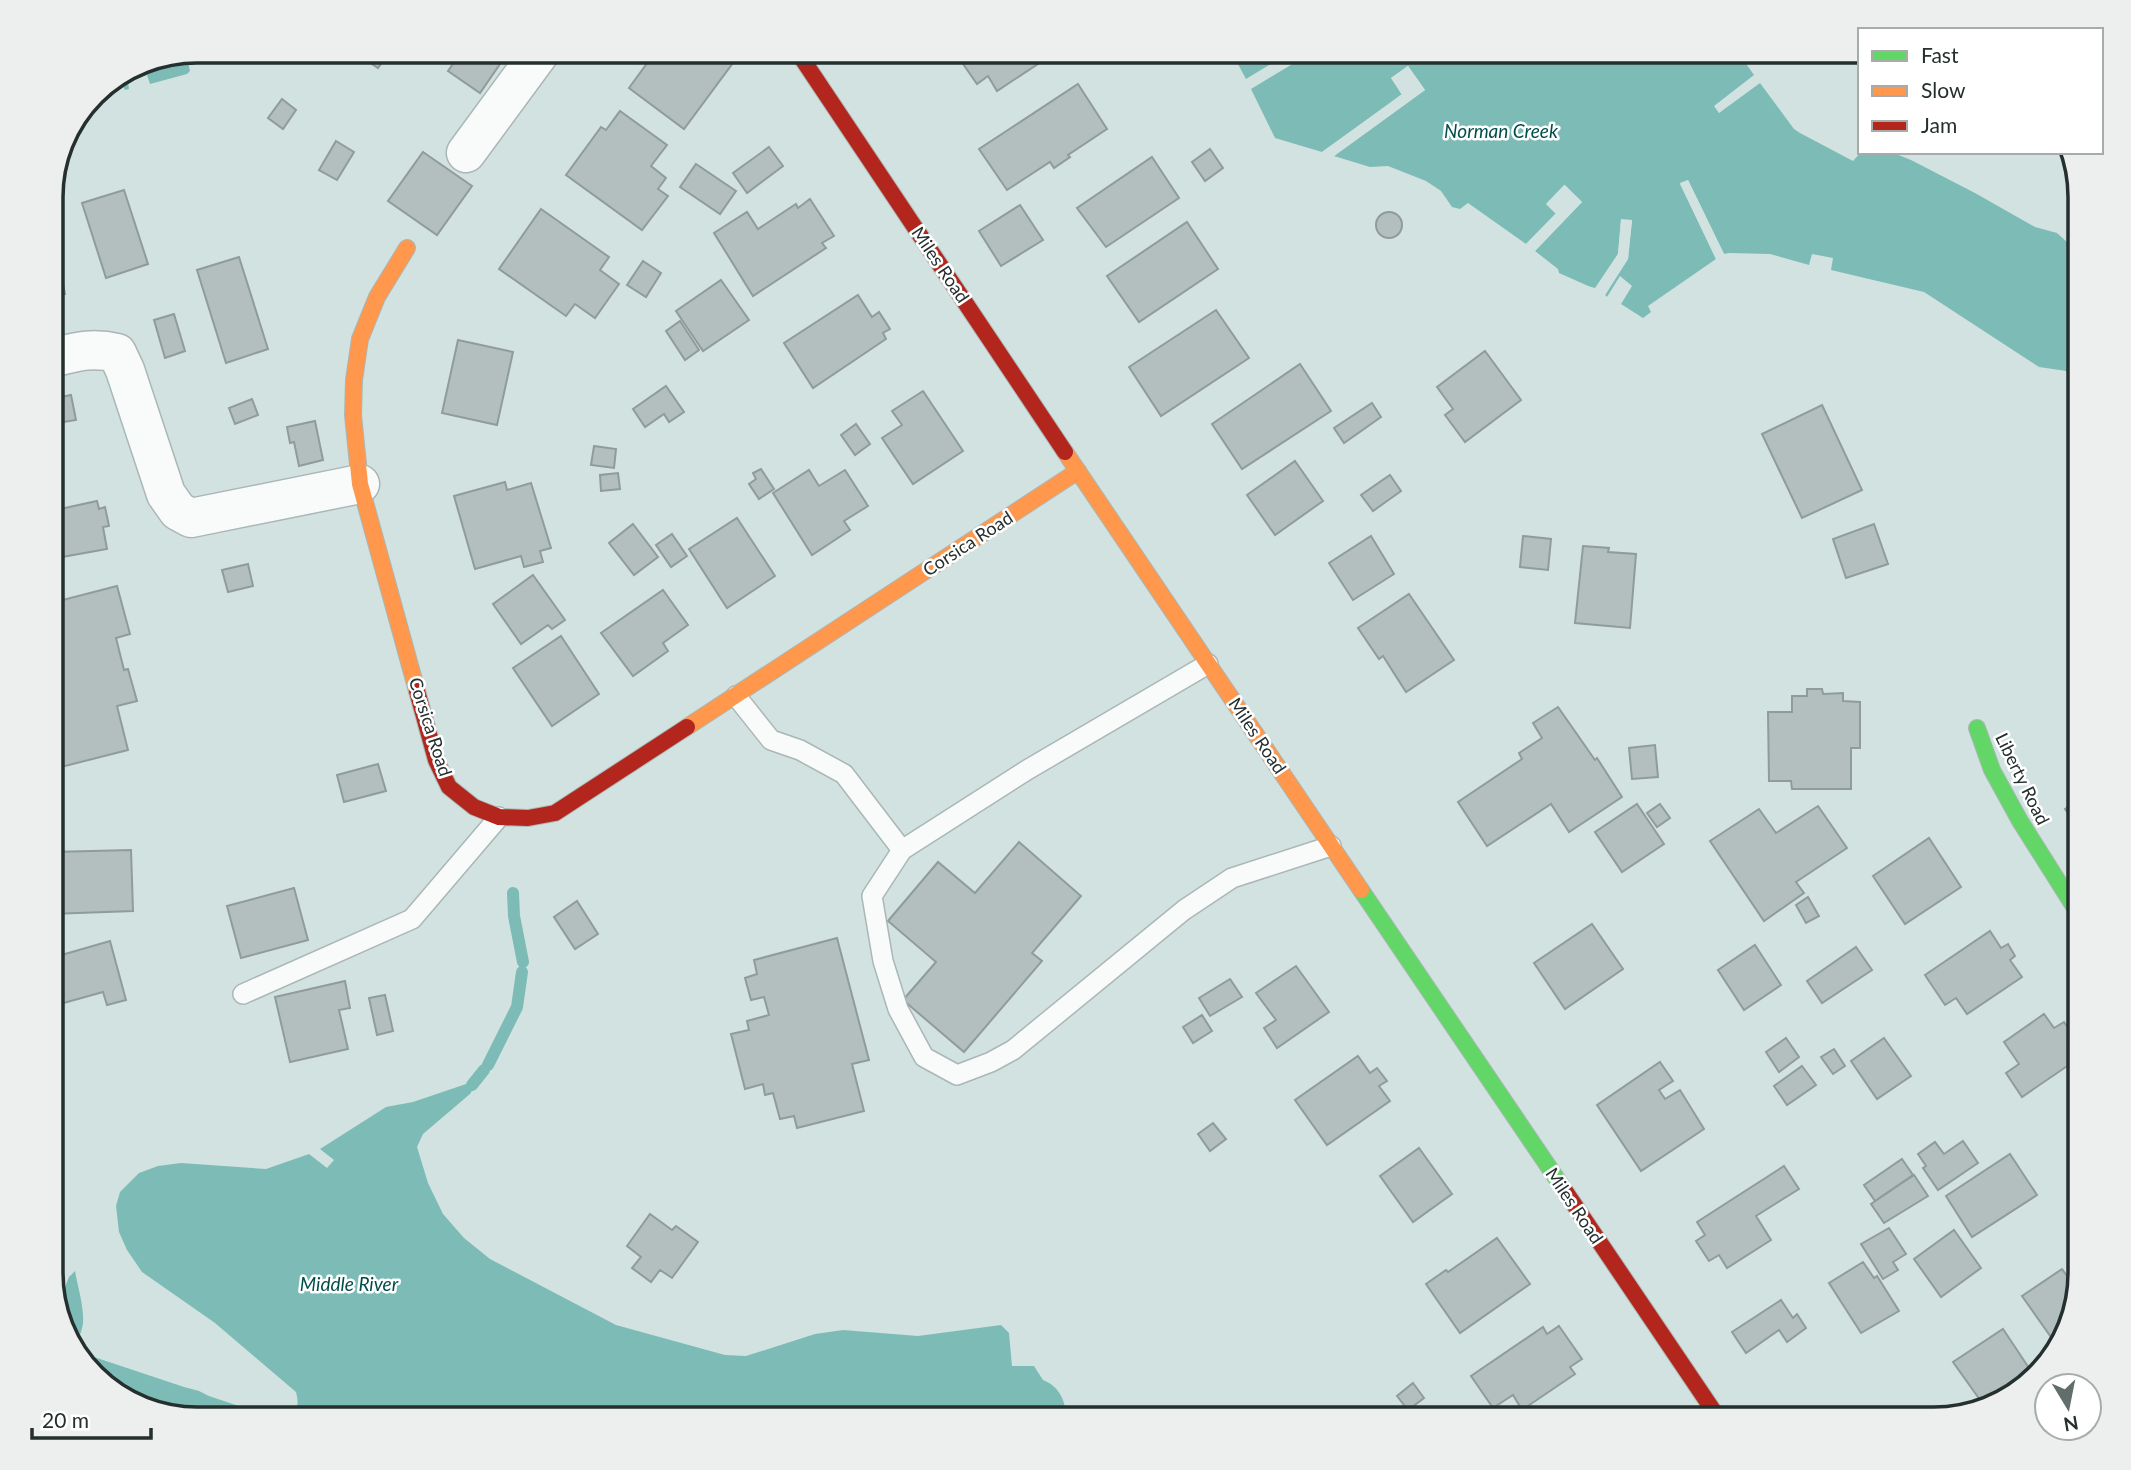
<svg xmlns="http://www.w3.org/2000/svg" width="2131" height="1470" viewBox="0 0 2131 1470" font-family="Lato,sans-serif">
<rect width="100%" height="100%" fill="#d2e2e0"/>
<g fill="#7dbcb6">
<path d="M1231,51H1292L1246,79Z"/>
<path d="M1314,51H1737L1754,75L1714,106L1719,113L1760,83L1794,129L1800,133L1853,161L1861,152H1891L1911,160L1975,193L2035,227L2057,233L2079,253L2080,373L2039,367L1924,292L1831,270L1833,258L1812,254L1809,265L1770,254L1729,253L1724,254L1688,180L1680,184L1716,259L1648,306L1651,312L1643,318L1621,304L1632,286L1620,276L1607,297L1605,295L1628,259L1632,220H1621L1618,254L1595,289L1559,273L1558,269L1535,251L1582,202L1565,185L1547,203L1556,213L1526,244L1468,203L1460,209L1452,207L1441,191L1426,181L1388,166L1370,167L1334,156L1425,90L1408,66L1391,78L1402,94L1322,152L1275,138L1251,89Z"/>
<path d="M186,53L190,71L187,74L150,84L147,75L128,82L129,89L125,90L118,77L142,62Z"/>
<path d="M469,1083L474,1087L470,1094L423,1134L417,1147L428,1183L443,1214L464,1238L490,1259L616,1325L725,1355L746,1356L815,1334L843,1330L918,1336L1001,1325L1009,1333L1012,1366H1034L1043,1380C1061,1387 1065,1402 1067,1419H290C298,1409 299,1404 296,1392L215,1323L142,1272L127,1250L119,1232L116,1206L120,1192L139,1173L158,1166L181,1163L266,1169L309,1154L327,1168L334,1160L320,1149L386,1107L413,1102Z"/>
<path d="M75,1271C78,1288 84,1306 83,1323C82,1333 76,1342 76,1351L184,1387L199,1391L209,1396L278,1419H197L116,1394L70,1346L55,1294L61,1297L69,1277Z"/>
</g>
<g fill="#d2e2e0">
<path d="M1408,66L1425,90L1334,156L1330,154L1420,89L1407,71L1396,79L1405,93L1404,97L1326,153L1322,152L1402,95L1391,78Z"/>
<path d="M1688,180L1724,254L1721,256L1686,184L1685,185L1719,257L1716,259L1680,183Z"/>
<path d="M1564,185L1582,202L1535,251L1533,249L1577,202L1565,190L1551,203L1559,211V215L1529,246L1526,244L1556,214L1546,204Z"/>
<path d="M1621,219L1632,220L1628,259L1605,295L1609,299H1605L1601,294L1625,258L1628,223H1624L1621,256L1597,292H1593L1556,276V273L1589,288L1587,286L1595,288L1618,254Z"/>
</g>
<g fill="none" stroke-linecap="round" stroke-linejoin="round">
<g stroke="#7dbcb6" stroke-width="12">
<path d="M513,893L514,916L523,962"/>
<path d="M488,1065L517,1007L522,972"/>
<path d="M472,1085L484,1070"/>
</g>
</g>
<g fill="#b3bfbe" stroke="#8f9c9a" stroke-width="2">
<path d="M353,51H390L378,68Z"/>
<path d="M462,51H480L500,64L480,93L448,71Z"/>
<path d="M656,51H739L741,52L684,129L629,88Z"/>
<path d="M970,51H1042L1047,58L997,91L988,76L977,84L959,58Z"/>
<path d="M1078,84L1107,129L1068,155L1070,157L1054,168L1050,162L1007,190L979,149Z"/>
<path d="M282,99L296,110L283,129L268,118Z"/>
<path d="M620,111L667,145L651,166L666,178L658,189L668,196L642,230L566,175L601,127L606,130Z"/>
<path d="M336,141L354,152L337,180L319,170Z"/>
<path d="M769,147L783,166L747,193L733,173Z"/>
<path d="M1210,149L1223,168L1205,181L1192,162Z"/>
<path d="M423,152L472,186L437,235L388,201Z"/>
<path d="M1152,157L1179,198L1106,247L1077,208Z"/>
<path d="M696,164L736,191L720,214L680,187Z"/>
<path d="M124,190L148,264L106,278L82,203Z"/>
<path d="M810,199L834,236L822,243L826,248L753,296L714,233L747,212L758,229L796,204L798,208Z"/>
<path d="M1020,205L1043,240L1001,266L979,231Z"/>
<path d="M541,209L609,257L600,270L619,284L595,318L575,304L566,316L499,269Z"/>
<circle cx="1389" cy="225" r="13"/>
<path d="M1187,222L1218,269L1139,322L1107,276Z"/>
<path d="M51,232H53L65,294L51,297Z"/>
<path d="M239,257L268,349L226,363L197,270Z"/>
<path d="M643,261L661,273L646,297L627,285Z"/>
<path d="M721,280L749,320L703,351L676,311Z"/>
<path d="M858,295L872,317L879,312L890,329L883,333L886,339L813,388L784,343Z"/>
<path d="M1216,310L1249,358L1161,416L1129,367Z"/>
<path d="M174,314L185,351L165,358L154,320Z"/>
<path d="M680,321L699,350L685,360L666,331Z"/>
<path d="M458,340L513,352L497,425L442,413Z"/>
<path d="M1485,351L1521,400L1465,442L1445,415L1453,409L1437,387Z"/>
<path d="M1300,364L1331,411L1242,469L1212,424Z"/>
<path d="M666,386L684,412L669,422L664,414L645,427L633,409Z"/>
<path d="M923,391L963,451L913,484L882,438L902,425L892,411Z"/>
<path d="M71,395L76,420L51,424V399Z"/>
<path d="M252,399L258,415L235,424L229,408Z"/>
<path d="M1372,403L1381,417L1344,443L1334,428Z"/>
<path d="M1822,405L1862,490L1802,518L1762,434Z"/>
<path d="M315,421L323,460L299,466L294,442L290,443L287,427Z"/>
<path d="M856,424L870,444L855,455L841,435Z"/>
<path d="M594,446L616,449L614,468L591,465Z"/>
<path d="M1295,461L1323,501L1275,535L1247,495Z"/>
<path d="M761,469L774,489L759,499L749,484L756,479L753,473Z"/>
<path d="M809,470L819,486L845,470L868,506L844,521L850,530L812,555L773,493Z"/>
<path d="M618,473L620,489L601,491L600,475Z"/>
<path d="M1390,475L1401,491L1373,511L1361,495Z"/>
<path d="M505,482L507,490L531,483L551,548L540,551L543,562L524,567L521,556L475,569L454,496Z"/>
<path d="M97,501L99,509L105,507L109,526L103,527L107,549L51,559V511Z"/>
<path d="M737,518L775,576L727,608L689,549Z"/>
<path d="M633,524L658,557L634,575L609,543Z"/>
<path d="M1874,524L1888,564L1846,578L1833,539Z"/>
<path d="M672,534L687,556L671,567L656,545Z"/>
<path d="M1371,536L1394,574L1353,600L1329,563Z"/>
<path d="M1523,536L1551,539L1548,570L1520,567Z"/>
<path d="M1583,546L1609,548L1608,552L1636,554L1630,628L1575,623Z"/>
<path d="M248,564L253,586L228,592L222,570Z"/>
<path d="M533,575L565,620L552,629L548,625L521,644L493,604Z"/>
<path d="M117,586L130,634L116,638L124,670L128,669L137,701L117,706L128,750L57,768L51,746V740L54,739L51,727V635L54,634L51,623V603Z"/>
<path d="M663,590L688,625L663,643L668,651L633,676L601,633Z"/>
<path d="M1409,594L1454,660L1406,692L1383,656L1379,659L1358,628Z"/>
<path d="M561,636L599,694L552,726L513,668Z"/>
<path d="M1807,689H1822L1823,694L1843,693V701L1860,702V748H1851V789H1792L1791,781H1769L1768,712H1792V696H1807Z"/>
<path d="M1558,707L1595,760L1597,758L1622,797L1569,832L1551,804L1487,846L1458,802L1522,759L1519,753L1542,738L1533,723Z"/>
<path d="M1655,745L1658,777L1632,779L1629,748Z"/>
<path d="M378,764L386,791L344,802L337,775Z"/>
<path d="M2080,799V830L2065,809Z"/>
<path d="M1637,804L1664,844L1622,872L1595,832Z"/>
<path d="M1660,804L1670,818L1657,827L1647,813Z"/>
<path d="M1818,806L1847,848L1796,882L1804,893L1764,921L1710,841L1759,809L1776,833Z"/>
<path d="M1929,838L1961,887L1905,924L1873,876Z"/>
<path d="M1019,842L1081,896L1032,953L1042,961L964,1052L903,1000L936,962L888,921L938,862L975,893Z"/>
<path d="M131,850L133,911L51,914V852Z"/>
<path d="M294,888L308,940L241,958L227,906Z"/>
<path d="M1808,897L1819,916L1806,923L1796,905Z"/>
<path d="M577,901L598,934L575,949L554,917Z"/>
<path d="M1592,924L1623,969L1565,1009L1534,963Z"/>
<path d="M1990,931L2001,948L2008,944L2015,956L2010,960L2022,977L1967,1014L1956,998L1945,1005L1925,975Z"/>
<path d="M837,938L869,1060L852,1064L864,1111L797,1128L794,1116L780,1119L773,1093L765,1095L763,1084L745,1089L731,1034L749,1030L747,1021L769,1015L764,997L751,1000L745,978L757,974L754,960Z"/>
<path d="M110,941L126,1000L107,1005L103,992L60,1004L59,1001L51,1003V958Z"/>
<path d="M1755,945L1781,985L1744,1010L1718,970Z"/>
<path d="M1856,947L1872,970L1822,1003L1807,981Z"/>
<path d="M1296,966L1329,1012L1277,1048L1264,1028L1276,1020L1256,993Z"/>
<path d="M1230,979L1242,997L1210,1016L1199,998Z"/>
<path d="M345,981L350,1008L339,1010L348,1049L290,1062L275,997Z"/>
<path d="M385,995L393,1031L377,1035L369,998Z"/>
<path d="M2044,1014L2054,1028L2064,1022L2077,1041L2068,1048L2076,1060L2022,1097L2006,1073L2019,1064L2004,1042Z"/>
<path d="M1202,1015L1212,1031L1193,1043L1183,1027Z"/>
<path d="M1786,1038L1799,1057L1779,1072L1766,1052Z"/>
<path d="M1884,1038L1911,1076L1877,1099L1851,1061Z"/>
<path d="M1834,1049L1845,1066L1833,1074L1821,1057Z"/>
<path d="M1358,1056L1370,1073L1377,1068L1387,1081L1379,1086L1390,1101L1327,1145L1295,1100Z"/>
<path d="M1660,1062L1673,1081L1659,1090L1665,1099L1680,1090L1704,1129L1641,1171L1597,1105Z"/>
<path d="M1802,1066L1816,1085L1787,1105L1774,1086Z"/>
<path d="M1213,1123L1226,1139L1210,1151L1198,1134Z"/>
<path d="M1963,1141L1978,1163L1938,1190L1923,1168L1926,1166L1918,1154L1935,1142L1944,1154Z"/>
<path d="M1419,1148L1452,1194L1413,1222L1380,1176Z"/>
<path d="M2010,1154L2037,1195L1972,1237L1946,1196Z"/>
<path d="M1902,1159L1913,1175L1875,1201L1864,1185Z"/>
<path d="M1784,1166L1799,1189L1756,1216L1771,1240L1727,1268L1719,1255L1709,1261L1696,1241L1705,1235L1697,1222Z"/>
<path d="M1914,1175L1928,1196L1884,1223L1871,1204Z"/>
<path d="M650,1214L672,1230L676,1226L698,1242L672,1278L660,1270L651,1282L632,1268L641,1257L627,1246Z"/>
<path d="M1889,1228L1906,1254L1893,1262L1898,1270L1883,1279L1861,1244Z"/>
<path d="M1954,1230L1981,1268L1941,1297L1914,1259Z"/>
<path d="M1497,1238L1530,1284L1460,1333L1426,1284L1446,1270L1448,1272Z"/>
<path d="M1863,1262L1874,1278L1877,1276L1899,1311L1861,1333L1829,1283Z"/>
<path d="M2062,1269L2076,1288L2058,1347L2022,1296Z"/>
<path d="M1781,1300L1793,1318L1797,1314L1806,1328L1787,1342L1779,1330L1746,1353L1732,1332Z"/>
<path d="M1559,1326L1582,1359L1570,1367L1575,1374L1522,1410L1513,1395L1493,1408L1471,1376L1543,1327L1547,1334Z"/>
<path d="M2003,1329L2033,1374L1999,1404L1985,1407L1953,1362Z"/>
<path d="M1413,1383L1424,1398L1408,1410L1397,1396Z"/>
</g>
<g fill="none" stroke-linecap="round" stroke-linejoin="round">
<g stroke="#aab7b5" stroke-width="22">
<g id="lane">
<path d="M1208,664L1027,770L902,850L872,896L883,961L898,1009L924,1057L957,1075L991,1062L1013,1050L1184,910L1232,878L1331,846"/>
<path d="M736,696L771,740L800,750L844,774L902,850"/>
<path d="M243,994L412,919L499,817"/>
</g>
</g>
<g stroke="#aab7b5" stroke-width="41">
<g id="street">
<path d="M466,153L541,51"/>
<path d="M51,358C76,352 91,347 117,353L125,370L166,494L178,511L191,518L360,484"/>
</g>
</g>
<g stroke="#aab7b5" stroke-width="18">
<g id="fast">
<path d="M1977,728L1992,770L2020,821L2080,916"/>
<path d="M1361,890L1561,1185"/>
</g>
</g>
<g stroke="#aab7b5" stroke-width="18">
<g id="slow">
<path d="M407,248L377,297L360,339L354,380L353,415L360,484L417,691"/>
<path d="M1065,452L1361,890"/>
<path d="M687,727L1078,471"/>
</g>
</g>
<g stroke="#aab7b5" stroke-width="18">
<g id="jam">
<path d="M797,51L1065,452"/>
<path d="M417,691L436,760L449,787L474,807L499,817L528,818L555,813L687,727"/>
<path d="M1561,1185L1719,1419"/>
</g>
</g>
<use href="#lane" stroke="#f8fbfa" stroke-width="19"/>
<use href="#street" stroke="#f8fbfa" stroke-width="38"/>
<use href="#fast" stroke="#63d668" stroke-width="16"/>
<use href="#slow" stroke="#ff974d" stroke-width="16"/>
<use href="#jam" stroke="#b3261e" stroke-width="16"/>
</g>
<g text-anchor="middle" stroke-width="5" stroke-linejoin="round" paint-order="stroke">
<g font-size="18" fill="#242f2e" stroke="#fff">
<text transform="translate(940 265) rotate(56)" y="6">Miles Road</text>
<text transform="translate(968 544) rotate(-33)" y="6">Corsica Road</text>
<text transform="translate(430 727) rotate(72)" y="6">Corsica Road</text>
<text transform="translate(1257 736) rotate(56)" y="6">Miles Road</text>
<text transform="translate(2022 779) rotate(64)" y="6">Liberty Road</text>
<text transform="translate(1574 1206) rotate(56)" y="6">Miles Road</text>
</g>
<g font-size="19" font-style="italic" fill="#004e49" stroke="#fff">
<text x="1501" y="138">Norman Creek</text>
<text x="349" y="1291">Middle River</text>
</g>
</g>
<path d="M0 0H2131V1470H0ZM197 63H1934A134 134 0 0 1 2068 197V1273A134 134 0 0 1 1934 1407H197A134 134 0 0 1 63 1273V197A134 134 0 0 1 197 63Z" fill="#edeeee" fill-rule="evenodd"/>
<path fill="none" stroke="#242f2e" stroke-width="3.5" d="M197 63H1934A134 134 0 0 1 2068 197V1273A134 134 0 0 1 1934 1407H197A134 134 0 0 1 63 1273V197A134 134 0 0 1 197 63Z"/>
<rect x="1858" y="28" width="245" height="126" fill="#ffffff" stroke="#a7acab" stroke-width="2"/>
<rect x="1872" y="51" width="35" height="10" fill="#63d668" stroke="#a7acab" stroke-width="2"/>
<text x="1921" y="63" font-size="21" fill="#242f2e">Fast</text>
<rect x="1872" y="86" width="35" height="10" fill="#ff974d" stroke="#a7acab" stroke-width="2"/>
<text x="1921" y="98" font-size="21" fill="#242f2e">Slow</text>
<rect x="1872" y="121" width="35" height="10" fill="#b3261e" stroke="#a7acab" stroke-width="2"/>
<text x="1921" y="133" font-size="21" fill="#242f2e">Jam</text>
<g transform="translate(2068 1407) rotate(170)"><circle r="33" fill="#ffffff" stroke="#a7acab" stroke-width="2"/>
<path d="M0-5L12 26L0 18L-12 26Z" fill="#616e6c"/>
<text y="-10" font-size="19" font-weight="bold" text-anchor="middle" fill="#242f2e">N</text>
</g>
<path d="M32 1428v10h119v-10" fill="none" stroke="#242f2e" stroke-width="3.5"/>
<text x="42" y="1428" font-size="21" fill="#242f2e" stroke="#ffffff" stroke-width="5" paint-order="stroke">20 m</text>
</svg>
